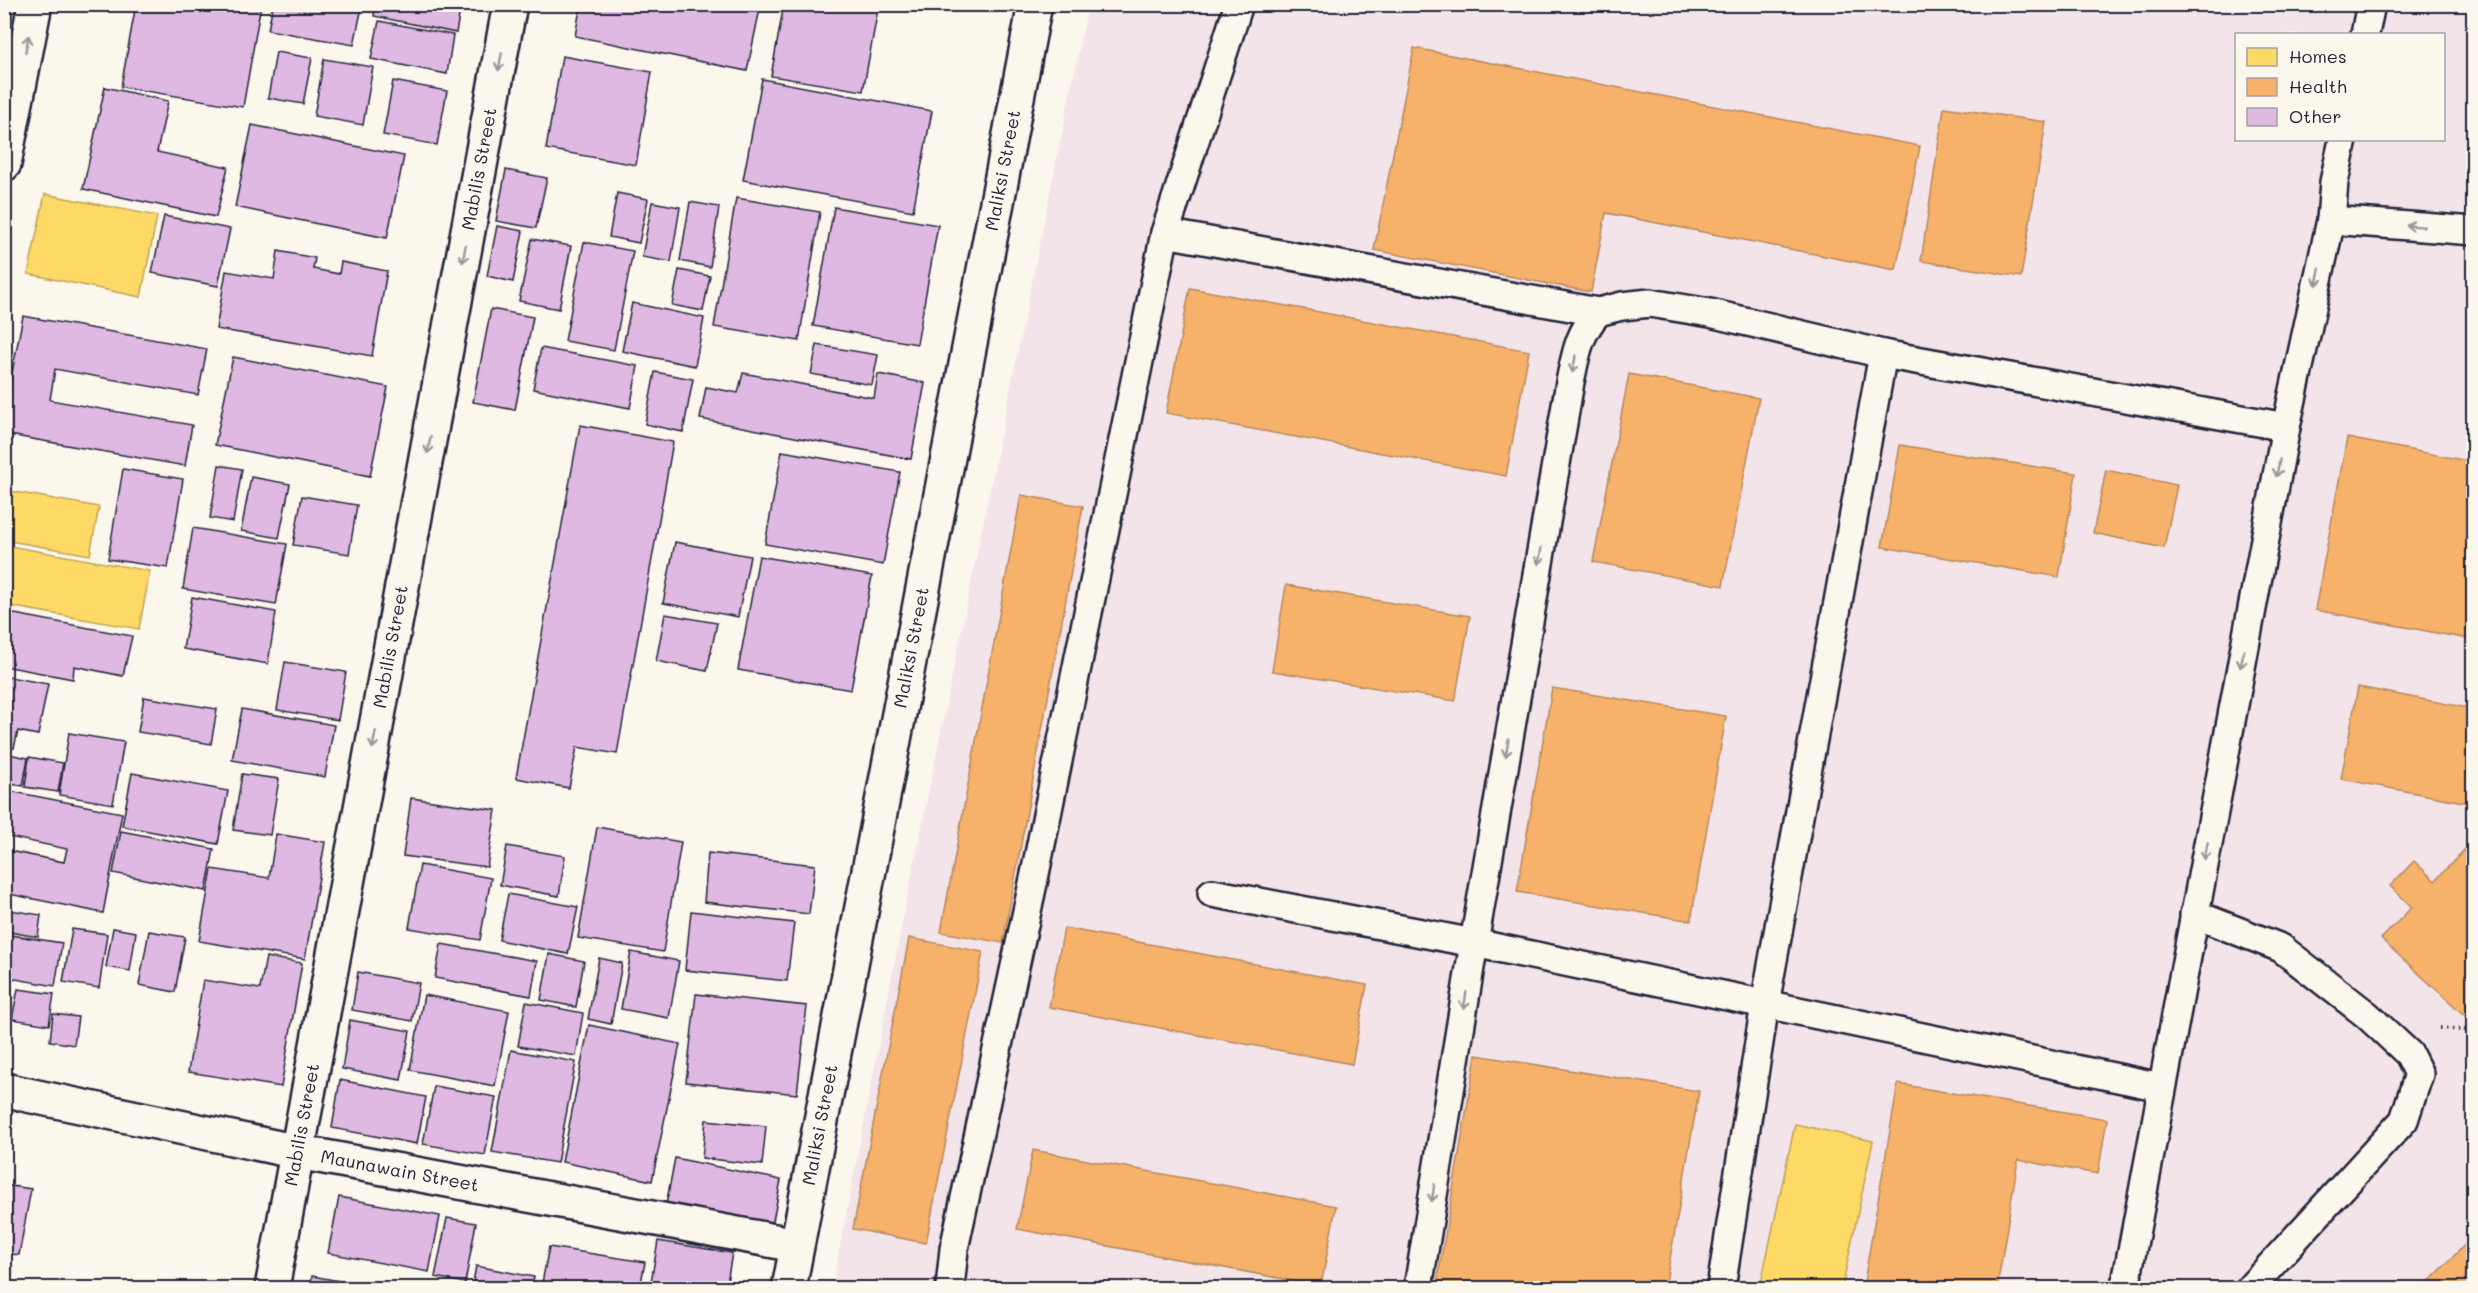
<svg xmlns="http://www.w3.org/2000/svg" width="2478" height="1293" viewBox="0 0 2478 1293" font-family="Mali,sans-serif">
<rect width="100%" height="100%" fill="#fbf7ec"/>
<filter id="ink" filterUnits="userSpaceOnUse"><feTurbulence type="fractalNoise" baseFrequency=".0167" numOctaves="2"/><feDisplacementMap in="SourceGraphic" scale="12" xChannelSelector="R" yChannelSelector="G"/><feConvolveMatrix kernelMatrix="1 2 1 2 8 2 1 2 1" color-interpolation-filters="sRGB"/></filter>
<g filter="url(#ink)">
<path fill="#f3e4e9" fill-rule="evenodd" d="M1088,5H2473V1288H832L903,919ZM2236,34H2444V140H2236Z"/>
<g fill="#ffd966" stroke="#bda259" stroke-width="1.5">
<path d="M45,194L157,216L141,297L28,274Z"/>
<path d="M4,490L99,507L90,555L4,540Z"/>
<path d="M4,545L150,571L139,629L4,605Z"/>
<path d="M1795,1124L1873,1141L1842,1288H1760Z"/>
</g>
<g fill="#f6b26b" stroke="#b6875d" stroke-width="1.5">
<path d="M1414,48L1920,146L1896,270L1606,213L1591,292L1374,250Z"/>
<path d="M1944,107L2046,122L2021,277L1921,261Z"/>
<path d="M1190,288L1529,351L1506,476L1166,413Z"/>
<path d="M1629,374L1759,398L1723,586L1593,562Z"/>
<path d="M2347,438L2474,462V640L2315,610Z"/>
<path d="M1900,445L2076,473L2059,577L1882,547Z"/>
<path d="M2106,470L2177,485L2164,548L2093,533Z"/>
<path d="M1021,495L1083,506L1003,943L941,932Z"/>
<path d="M1286,585L1470,616L1455,701L1272,671Z"/>
<path d="M2358,687L2474,709V804L2341,779Z"/>
<path d="M1552,688L1726,716L1691,921L1517,892Z"/>
<path d="M2464,850L2474,859V1024L2381,939L2412,907L2390,886L2414,861L2435,881Z"/>
<path d="M1064,928L1367,985L1352,1064L1049,1007Z"/>
<path d="M909,938L983,952L926,1243L853,1229Z"/>
<path d="M1476,1055L1699,1091L1665,1288H1436Z"/>
<path d="M1898,1084L2107,1119L2098,1174L2018,1160L1997,1288H1863Z"/>
<path d="M1033,1150L1336,1206L1321,1286L1017,1229Z"/>
<path d="M2474,1235V1288H2423Z"/>
</g>
<g fill="#dfb9e2" stroke="#22223b" stroke-width="1.5">
<path d="M136,4H261L243,107L121,87Z"/>
<path d="M273,4H349L362,7L354,45L268,30Z"/>
<path d="M375,4H461L456,33L374,16Z"/>
<path d="M581,4H761L747,71L575,36Z"/>
<path d="M784,4H879L863,91L771,76Z"/>
<path d="M379,21L453,35L447,74L371,59Z"/>
<path d="M276,52L312,58L303,104L268,98Z"/>
<path d="M562,56L652,72L636,165L546,149Z"/>
<path d="M324,59L373,67L363,125L314,116Z"/>
<path d="M762,79L932,111L913,211L743,180Z"/>
<path d="M393,81L447,91L437,145L383,135Z"/>
<path d="M105,87L168,101L157,152L228,167L216,217L83,189Z"/>
<path d="M252,125L404,156L387,238L235,207Z"/>
<path d="M506,170L547,178L536,228L496,221Z"/>
<path d="M617,193L648,199L639,243L609,237Z"/>
<path d="M736,198L820,212L799,341L714,327Z"/>
<path d="M652,202L680,207L671,262L642,257Z"/>
<path d="M690,202L719,207L710,267L680,261Z"/>
<path d="M834,207L938,225L917,344L813,326Z"/>
<path d="M164,216L230,229L218,286L152,273Z"/>
<path d="M497,226L523,231L513,282L487,276Z"/>
<path d="M532,239L571,246L559,309L519,301Z"/>
<path d="M584,242L633,251L614,350L565,341Z"/>
<path d="M278,251L315,258L313,269L339,274L341,262L387,271L372,356L216,329L226,271L274,279Z"/>
<path d="M679,270L710,276L703,311L672,305Z"/>
<path d="M632,303L704,318L695,366L622,351Z"/>
<path d="M491,309L533,317L515,410L473,402Z"/>
<path d="M23,316L207,349L198,395L55,369L50,400L192,425L185,466L4,434V414Z"/>
<path d="M817,345L878,355L872,385L811,374Z"/>
<path d="M541,348L638,366L630,408L533,389Z"/>
<path d="M233,357L388,387L370,476L215,445Z"/>
<path d="M655,372L693,379L683,432L645,424Z"/>
<path d="M743,373L874,398L878,374L925,383L911,459L700,419L706,387L738,393Z"/>
<path d="M580,425L673,442L617,754L577,747L569,788L516,778Z"/>
<path d="M782,451L900,472L883,565L765,544Z"/>
<path d="M219,465L242,469L233,522L210,518Z"/>
<path d="M123,469L183,479L168,568L108,559Z"/>
<path d="M251,477L290,484L279,538L241,531Z"/>
<path d="M302,496L357,505L349,554L293,545Z"/>
<path d="M193,528L287,544L276,605L183,589Z"/>
<path d="M675,542L750,556L738,617L663,603Z"/>
<path d="M759,556L872,576L851,690L738,670Z"/>
<path d="M192,597L276,612L268,664L183,649Z"/>
<path d="M4,612L132,636L123,676L74,666L73,679L4,666Z"/>
<path d="M665,614L717,623L707,671L656,661Z"/>
<path d="M285,662L346,672L338,720L277,710Z"/>
<path d="M4,676L48,684L38,735L18,731L14,748L4,746Z"/>
<path d="M144,697L217,709L211,744L138,732Z"/>
<path d="M242,709L334,725L325,777L232,760Z"/>
<path d="M69,733L124,742L113,804L59,795Z"/>
<path d="M4,753L28,758L23,786L4,783Z"/>
<path d="M29,757L63,763L58,792L25,787Z"/>
<path d="M132,773L228,791L218,844L122,826Z"/>
<path d="M242,774L279,779L270,835L233,830Z"/>
<path d="M4,790L122,813L103,913L4,893V850L64,862L67,849L4,836Z"/>
<path d="M411,798L496,810L487,867L403,856Z"/>
<path d="M597,827L681,842L663,952L578,938Z"/>
<path d="M121,831L214,849L206,891L113,873Z"/>
<path d="M276,834L325,842L305,959L199,941L212,869L269,878Z"/>
<path d="M507,846L565,856L559,896L500,885Z"/>
<path d="M708,853L815,865L809,914L704,902Z"/>
<path d="M420,865L491,878L480,940L409,928Z"/>
<path d="M508,894L578,907L568,954L499,940Z"/>
<path d="M4,909L41,915L38,937L4,931Z"/>
<path d="M691,911L794,923L787,981L685,970Z"/>
<path d="M113,928L136,932L130,971L106,967Z"/>
<path d="M72,929L107,934L99,988L63,982Z"/>
<path d="M149,931L185,937L175,992L139,985Z"/>
<path d="M10,935L62,943L55,986L4,977Z"/>
<path d="M441,944L537,961L531,996L435,978Z"/>
<path d="M631,952L679,961L669,1018L621,1009Z"/>
<path d="M549,954L584,961L576,1007L541,1000Z"/>
<path d="M266,957L302,963L281,1087L188,1072L203,980L260,989Z"/>
<path d="M599,958L622,963L611,1024L588,1019Z"/>
<path d="M358,972L419,983L412,1021L352,1010Z"/>
<path d="M18,989L54,994L49,1025L12,1019Z"/>
<path d="M696,994L807,1006L797,1094L686,1082Z"/>
<path d="M424,995L509,1011L495,1086L410,1070Z"/>
<path d="M526,1002L583,1013L576,1056L518,1046Z"/>
<path d="M53,1014L78,1017L74,1045L50,1041Z"/>
<path d="M350,1020L410,1031L401,1080L342,1069Z"/>
<path d="M589,1025L680,1044L652,1181L562,1162Z"/>
<path d="M511,1050L576,1062L557,1163L492,1152Z"/>
<path d="M340,1080L426,1097L417,1144L332,1128Z"/>
<path d="M434,1086L496,1097L485,1155L423,1144Z"/>
<path d="M706,1120L766,1126L762,1165L702,1158Z"/>
<path d="M675,1158L781,1180L772,1226L666,1205Z"/>
<path d="M4,1185L31,1189L19,1255L4,1253Z"/>
<path d="M339,1197L440,1216L429,1272L328,1253Z"/>
<path d="M447,1218L476,1223L465,1283L435,1277Z"/>
<path d="M658,1241L732,1253L726,1288H650Z"/>
<path d="M549,1247L645,1262L640,1288H541Z"/>
<path d="M476,1266L534,1277L531,1288H472Z"/>
<path d="M4,1269L13,1270L10,1288H4Z"/>
<path d="M312,1276L378,1288H310Z"/>
</g>
<g fill="none" stroke-linecap="round" stroke-linejoin="round">
<g stroke="#22223b" stroke-width="32">
<g id="service">
<path d="M2365,34L2371,4"/>
<path d="M2331,220L2474,231"/>
<path d="M1165,233L1598,312L1622,306L1650,303L1710,313L1883,354L2286,427"/>
<path d="M1212,893L1474,943L2161,1087"/>
<path d="M2194,914L2281,948L2367,1015L2409,1054L2419,1074L2404,1120L2250,1288"/>
<path d="M950,1288L954,1249L1035,874L1165,233L1239,4"/>
<path d="M1418,1288L1474,943L1570,382C1576,354 1578,335 1598,312"/>
<path d="M1721,1288L1765,1004L1883,354"/>
<path d="M2125,1288L2286,427L2331,220L2334,182L2343,140"/>
</g>
</g>
<g stroke="#22223b" stroke-width="38">
<g id="minor">
<path d="M4,164L35,4"/>
<path id="s1" d="M4,1090L298,1152L796,1245"/>
<path id="s2" d="M272,1288L510,4"/>
</g>
</g>
<g stroke="#22223b" stroke-width="38">
<g id="tertiary">
<path id="s3" d="M789,1288L1035,4"/>
</g>
</g>
<path stroke="#22223b" stroke-width="4" stroke-dasharray="1.5 4.5" stroke-linecap="butt" d="M2440,1028L2474,1031"/>
<use href="#service" stroke="#fbf7ec" stroke-width="27"/>
<use href="#minor" stroke="#fbf7ec" stroke-width="33"/>
<use href="#tertiary" stroke="#fbf7ec" stroke-width="33"/>
</g>
<defs><path id="oneway-shaft" d="M-6 0H5M1.5-3L5.5 0L1.5 3" fill="none" stroke-width="1.6" stroke-linecap="round" stroke-linejoin="round" transform="scale(1.5)"/></defs>
<g stroke="#99979c">
<use href="#oneway-shaft" transform="translate(27 44) rotate(-79)"/>
<use href="#oneway-shaft" transform="translate(500 62) rotate(101)"/>
<use href="#oneway-shaft" transform="translate(2415 226) rotate(-176)"/>
<use href="#oneway-shaft" transform="translate(464 254) rotate(101)"/>
<use href="#oneway-shaft" transform="translate(2318 277) rotate(102)"/>
<use href="#oneway-shaft" transform="translate(1574 364) rotate(101)"/>
<use href="#oneway-shaft" transform="translate(429 445) rotate(101)"/>
<use href="#oneway-shaft" transform="translate(2278 468) rotate(101)"/>
<use href="#oneway-shaft" transform="translate(1540 556) rotate(100)"/>
<use href="#oneway-shaft" transform="translate(2242 659) rotate(101)"/>
<use href="#oneway-shaft" transform="translate(374 740) rotate(101)"/>
<use href="#oneway-shaft" transform="translate(1507 748) rotate(100)"/>
<use href="#oneway-shaft" transform="translate(2206 851) rotate(101)"/>
<use href="#oneway-shaft" transform="translate(1465 1001) rotate(99)"/>
<use href="#oneway-shaft" transform="translate(1433 1193) rotate(99)"/>
</g>
</g>
<g text-anchor="middle" stroke-width="6" stroke-linejoin="round" paint-order="stroke">
<g font-size="18" fill="#22223b" stroke="#fbf7ec">
<text dy="6" stroke="none"><textPath href="#s2" startOffset="1138">Mabilis Street</textPath></text>
<text dy="6" stroke="none"><textPath href="#s3" startOffset="1138">Maliksi Street</textPath></text>
<text dy="6" stroke="none"><textPath href="#s2" startOffset="652">Mabilis Street</textPath></text>
<text dy="6" stroke="none"><textPath href="#s3" startOffset="652">Maliksi Street</textPath></text>
<text dy="6" stroke="none"><textPath href="#s2" startOffset="166">Mabilis Street</textPath></text>
<text dy="6" stroke="none"><textPath href="#s3" startOffset="166">Maliksi Street</textPath></text>
<text dy="6" stroke="none"><textPath href="#s1" startOffset="404">Maunawain Street</textPath></text>
</g>
</g>
<rect width="2478" height="1293" fill="none" stroke="#fbf7ec" stroke-width="24"/>
<rect x="12" y="12" width="2454" height="1269" fill="none" stroke="#22223b" stroke-width="2" filter="url(#ink)"/>
<rect x="2235" y="33" width="210" height="108" fill="#fbf7ec" stroke="#a4a2a5" stroke-width="1.5"/>
<rect x="2247" y="48" width="30" height="18" fill="#ffd966" stroke="#a4a2a5" stroke-width="1.5"/>
<text x="2289" y="63" font-size="18" fill="#22223b">Homes</text>
<rect x="2247" y="78" width="30" height="18" fill="#f6b26b" stroke="#a4a2a5" stroke-width="1.5"/>
<text x="2289" y="93" font-size="18" fill="#22223b">Health</text>
<rect x="2247" y="108" width="30" height="18" fill="#dfb9e2" stroke="#a4a2a5" stroke-width="1.5"/>
<text x="2289" y="123" font-size="18" fill="#22223b">Other</text>
</svg>
